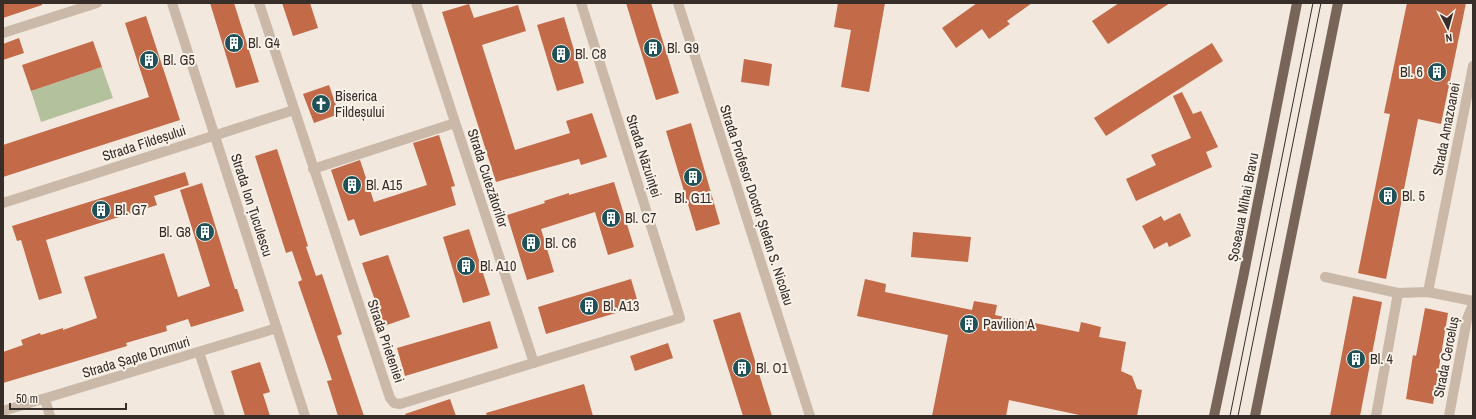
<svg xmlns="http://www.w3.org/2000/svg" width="1476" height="419" viewBox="0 0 1476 419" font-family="'Archivo Narrow',sans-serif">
<rect width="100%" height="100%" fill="#f2e8dd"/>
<path fill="#b3c19d" d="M102,67L113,98L41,122L31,91Z"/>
<g fill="#c36a49">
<path d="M3,3H42V5L3,18Z"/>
<path d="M210,3H234L259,82L236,88Z"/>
<path d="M282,3H310L318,28L293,36Z"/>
<path d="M626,3H651L679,93L656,100Z"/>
<path d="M838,3H885L869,92L841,87L851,30L834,27Z"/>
<path d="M977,3H1032L1007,21L1010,24L989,39L982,29L956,48L942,28Z"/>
<path d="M1119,3H1170L1108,44L1092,21Z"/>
<path d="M1407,3H1466L1441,124L1418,119L1386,279L1358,273L1390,114L1384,113Z"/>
<path d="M469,4L474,18L518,5L526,31L482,45L515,150L570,133L566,121L592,113L607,157L581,165L579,159L496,182L442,12Z"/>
<path d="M146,16L180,120L3,177V145L149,97L125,23Z"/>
<path d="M564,17L584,83L557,91L537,25Z"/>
<path d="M19,38L24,53L3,60V44Z"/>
<path d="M93,41L102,67L31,91L22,65Z"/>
<path d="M1212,43L1223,61L1106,136L1094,118Z"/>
<path d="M744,59L772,64L769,86L741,82Z"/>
<path d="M329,85L339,114L314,123L303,94Z"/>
<path d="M1182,92L1193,114L1201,111L1218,147L1206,152L1212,167L1136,201L1126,179L1156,165L1151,155L1191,138L1173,96Z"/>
<path d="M691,123L720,224L696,231L666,131Z"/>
<path d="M439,135L455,186L451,187L456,205L360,236L354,219L348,221L331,170L360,160L374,202L427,185L413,143Z"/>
<path d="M277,149L308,246L306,247L316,276L322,274L342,334L337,336L364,416H338L327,381L332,380L298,282L302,280L292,251L286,253L255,156Z"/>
<path d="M185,172L189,185L154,196L157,205L46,240L62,293L39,300L21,240L17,241L12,226Z"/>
<path d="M614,182L634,247L608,255L595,212L541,229L554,272L527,280L507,215L545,203L544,201L569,193V195Z"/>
<path d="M202,183L235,289H237L244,311L191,327L188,319L166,326L167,331L126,343L127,346L3,383V352L23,345L21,340L40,333L41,335L63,328V330L97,318L84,277L164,253L178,297L210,286L180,190Z"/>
<path d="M1180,213L1191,236L1169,247L1167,242L1154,249L1142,226L1161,216L1164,221Z"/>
<path d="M469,229L490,295L463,303L443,237Z"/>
<path d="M913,232L971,237L968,262L911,257Z"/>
<path d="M388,255L410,317L384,326L362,263Z"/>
<path d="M631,279L639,306L546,334L538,307Z"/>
<path d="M865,279L886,284L885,292L972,310L974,301L997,305L995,315L1079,332L1081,322L1101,327L1099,337L1126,342L1121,371L1132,376L1137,389L1142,390L1137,416H1084L1009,400L1006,416H932L948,335L857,316Z"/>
<path d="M1353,296L1382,302L1360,416H1330Z"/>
<path d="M1425,308L1448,313L1433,404L1406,399L1413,355L1416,356Z"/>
<path d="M740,312L772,416H743L713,320Z"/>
<path d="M490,321L498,348L405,376L397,348Z"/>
<path d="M668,343L673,358L635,371L630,356Z"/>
<path d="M260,362L270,392L263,394L270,416H245L231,371Z"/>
<path d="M584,384L593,416H487L486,413Z"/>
<path d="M450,399L456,416H406L405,414Z"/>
</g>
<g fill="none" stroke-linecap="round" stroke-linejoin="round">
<g stroke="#cab9a9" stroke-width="10">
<path d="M172,3L305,416"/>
<path d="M259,3L390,398L394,403L400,404L680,318L581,3"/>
<path d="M416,3L534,363"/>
<path d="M678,3L810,416"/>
<path d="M3,33L97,3"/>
<path d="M313,169L455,123"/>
<path d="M3,203L294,110"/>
<path d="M1325,277L1398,293L1428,292L1473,301"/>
<path d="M1428,292L1473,66"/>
<path d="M199,352L220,416"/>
<path d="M45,399L50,416"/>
<path d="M3,411L277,328"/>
<path d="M1376,416L1398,293"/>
<path d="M1449,416L1467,319L1473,304"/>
</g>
<g stroke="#78655a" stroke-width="10">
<path d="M1214,416L1244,273L1297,3"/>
<path d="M1255,416L1338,3"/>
</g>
<g stroke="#372d29" stroke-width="1">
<path d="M1230,416L1313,3"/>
<path d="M1238,416L1321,3"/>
</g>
</g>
<defs>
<g id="building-disc" transform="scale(1)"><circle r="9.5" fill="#1f5258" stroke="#f9f2e9"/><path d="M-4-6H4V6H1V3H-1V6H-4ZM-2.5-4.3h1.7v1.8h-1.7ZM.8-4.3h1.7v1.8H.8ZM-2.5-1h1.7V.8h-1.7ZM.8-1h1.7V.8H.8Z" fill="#fff"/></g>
<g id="church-disc" transform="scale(1)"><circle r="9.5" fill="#1f5258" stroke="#f9f2e9"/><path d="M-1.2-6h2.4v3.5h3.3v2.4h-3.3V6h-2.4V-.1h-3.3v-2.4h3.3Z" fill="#fff"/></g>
</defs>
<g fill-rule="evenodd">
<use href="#building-disc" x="234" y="43"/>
<use href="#building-disc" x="653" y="48"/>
<use href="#building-disc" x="561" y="54"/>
<use href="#building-disc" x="149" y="60"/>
<use href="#building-disc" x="1437" y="72"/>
<use href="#church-disc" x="321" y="104"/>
<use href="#building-disc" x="693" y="177"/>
<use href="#building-disc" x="352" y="185"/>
<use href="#building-disc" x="1388" y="196"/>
<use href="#building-disc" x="101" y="210"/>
<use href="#building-disc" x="611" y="218"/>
<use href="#building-disc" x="205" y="232"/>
<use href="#building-disc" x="531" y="243"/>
<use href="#building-disc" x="466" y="266"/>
<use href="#building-disc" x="589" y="306"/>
<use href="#building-disc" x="969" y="324"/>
<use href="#building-disc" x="1356" y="359"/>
<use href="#building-disc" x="742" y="368"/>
</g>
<g text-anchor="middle" stroke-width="4" stroke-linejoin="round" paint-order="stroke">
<g font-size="14" fill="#372d29" stroke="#f9f2e9" text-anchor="start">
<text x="248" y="48">Bl. G4</text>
<text x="667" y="53">Bl. G9</text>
<text x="575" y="59">Bl. C8</text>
<text x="163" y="65">Bl. G5</text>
<text x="1423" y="77" text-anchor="end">Bl. 6</text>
<text x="335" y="101">Biserica<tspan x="335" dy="16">Fildeșului</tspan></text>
<text x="366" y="190">Bl. A15</text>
<text x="1402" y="201">Bl. 5</text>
<text x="693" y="203" text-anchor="middle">Bl. G11</text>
<text x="115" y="215">Bl. G7</text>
<text x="625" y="223">Bl. C7</text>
<text x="191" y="237" text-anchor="end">Bl. G8</text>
<text x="545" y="248">Bl. C6</text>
<text x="480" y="271">Bl. A10</text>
<text x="603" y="311">Bl. A13</text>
<text x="983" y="329">Pavilion A</text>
<text x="1370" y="364">Bl. 4</text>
<text x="756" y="373">Bl. O1</text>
</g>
<g font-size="14" fill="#372d29" stroke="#f9f2e9">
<text transform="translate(1446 129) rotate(-79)" y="5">Strada Amazoanei</text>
<text transform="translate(144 143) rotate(-18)" y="5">Strada Fildeșului</text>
<text transform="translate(644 156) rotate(72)" y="5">Strada Năzuinței</text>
<text transform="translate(488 178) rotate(72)" y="5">Strada Cutezătorilor</text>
<text transform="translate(252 205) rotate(72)" y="5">Strada Ion Țuculescu</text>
<text transform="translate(757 205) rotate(72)" y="5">Strada Profesor Doctor Ștefan S. Nicolau</text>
<text transform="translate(1243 207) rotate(-79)" y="5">Șoseaua Mihai Bravu</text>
<text transform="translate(386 341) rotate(71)" y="5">Strada Prieteniei</text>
<text transform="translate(136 357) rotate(-17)" y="5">Strada Șapte Drumuri</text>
<text transform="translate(1446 357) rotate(-79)" y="5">Strada Cerceluș</text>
</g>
</g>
<rect width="1476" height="419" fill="none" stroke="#372d29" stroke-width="8"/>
<g transform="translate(1448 28) rotate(174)" stroke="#f9f2e9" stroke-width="3" paint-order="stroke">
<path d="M0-3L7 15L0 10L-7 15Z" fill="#372d29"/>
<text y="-6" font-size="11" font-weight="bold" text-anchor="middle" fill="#372d29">N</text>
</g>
<path d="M10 403v6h116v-6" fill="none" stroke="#372d29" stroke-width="2"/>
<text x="16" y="403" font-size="12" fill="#372d29" stroke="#f9f2e9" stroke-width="3" paint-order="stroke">50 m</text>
</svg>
